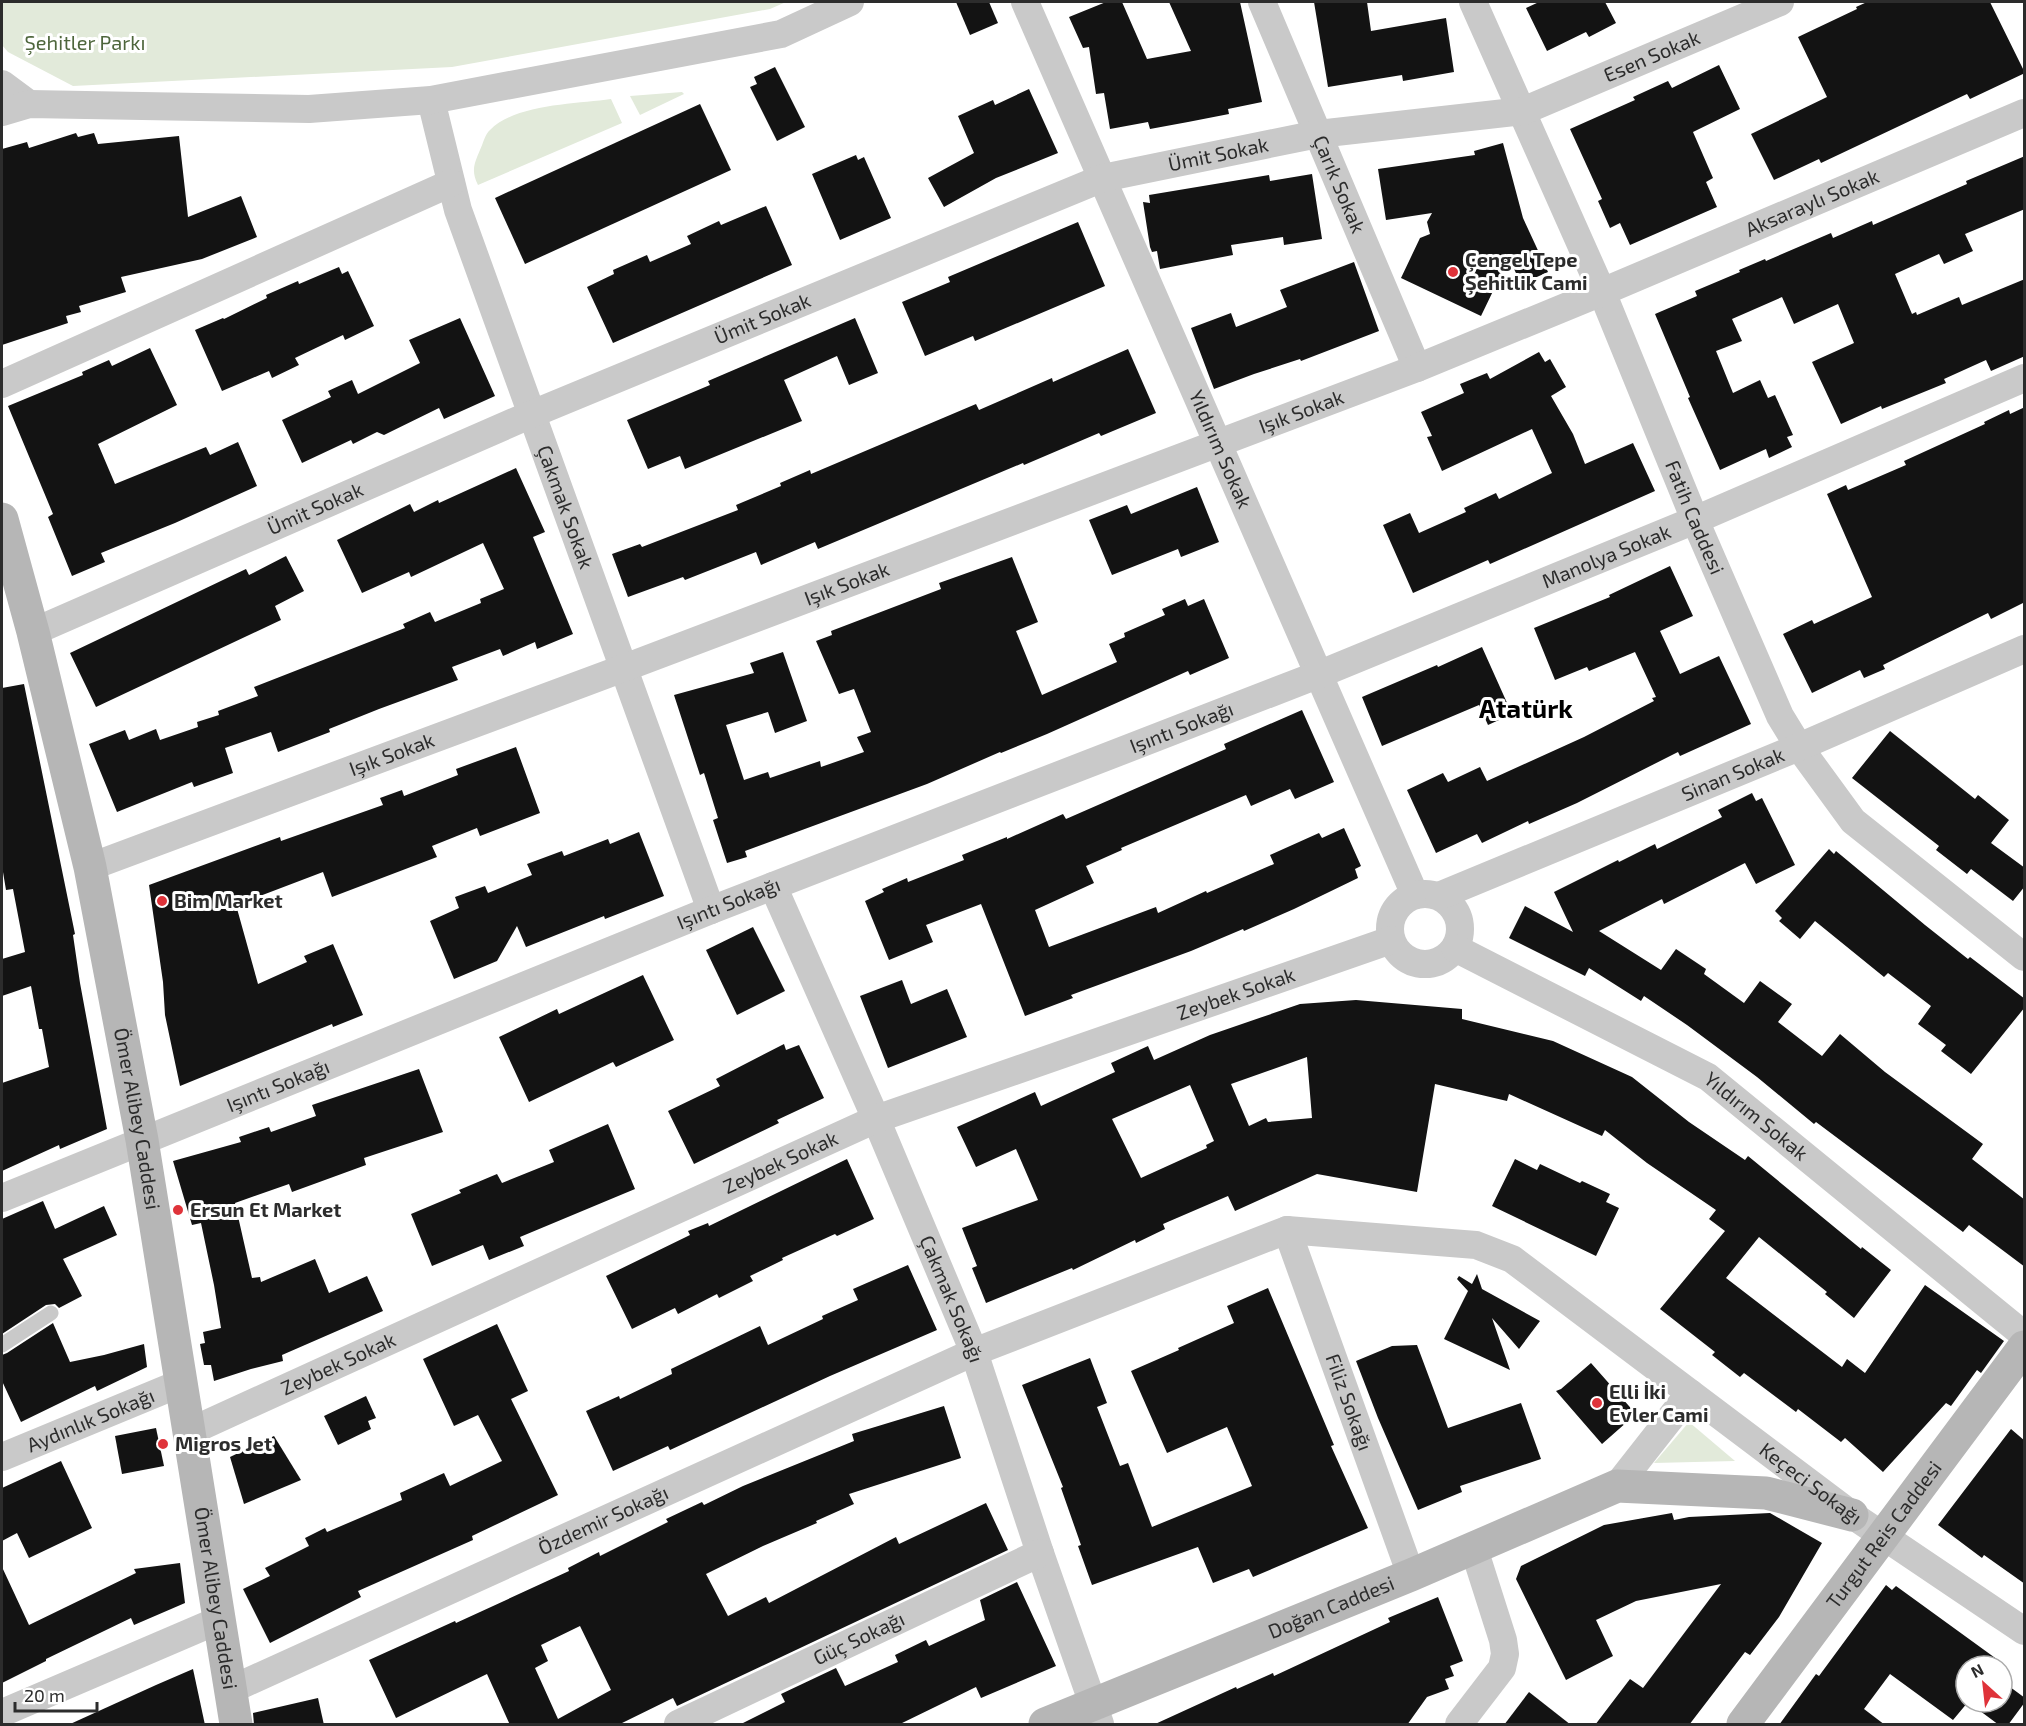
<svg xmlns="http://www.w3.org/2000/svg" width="2026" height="1726" viewBox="0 0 2026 1726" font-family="'Exo 2',sans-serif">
<rect width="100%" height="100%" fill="#fff"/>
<g fill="#e2eada">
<path d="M2,2H786L770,9L452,67L73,86L8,52L2,45Z"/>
<path d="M682,92L684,94L640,115L630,96Z"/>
<path d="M611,99L622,123L478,185C471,171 474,164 480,150C483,144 485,134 490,130C515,104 576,104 611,99Z"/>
<path d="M1689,1422L1735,1461L1654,1463Z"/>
</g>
<g fill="#131313" fill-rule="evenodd">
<path d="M956,2H989L998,23L970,35Z"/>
<path d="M1106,2H1122L1147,59L1191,51L1169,2H1240L1262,102L1228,109L1229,114L1188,122L1150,129L1148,122L1110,129L1104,93L1096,94L1089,47L1083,48L1069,17Z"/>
<path d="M1314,2H1367L1371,31L1446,18L1454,72L1403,81L1402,75L1328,87Z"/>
<path d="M1539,2H1605L1616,23L1589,37L1586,32L1547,51L1526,8Z"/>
<path d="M1867,2H1990L2025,73L1970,99L1967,94L1821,163L1819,159L1774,180L1751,134L1827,97L1798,37L1857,9L1856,7Z"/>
<path d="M1719,65L1740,109L1693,132L1713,178L1706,182L1717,207L1630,245L1620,223L1610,228L1598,201L1602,199L1570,129L1635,100L1633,97L1668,81L1672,88Z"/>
<path d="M775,67L805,127L777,141L750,87L757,84L754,77Z"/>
<path d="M1029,89L1058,153L996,178L944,207L928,178L974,153L958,116L993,100L995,105Z"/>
<path d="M700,104L731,170L525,264L495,198Z"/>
<path d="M76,133L78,137L94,133L98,144L179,136L188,217L241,196L257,237L202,259L121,277L126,292L79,306L81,312L66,316L68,323L2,345V149L27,142L29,148Z"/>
<path d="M1503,143L1523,218L1548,272L1521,284L1509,258L1481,316L1401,278L1420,238L1430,234L1427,222L1432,213L1386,220L1378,169L1475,155L1474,151Z"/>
<path d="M856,155L858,160L864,157L891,218L840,240L812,174Z"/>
<path d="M2025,156V209L1965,234L1973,251L1944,264L1939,254L1895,274L1912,314L1916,312L1917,315L1959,297L1962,305L2025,279V356L1991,371L1986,360L1944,379L1946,383L1882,409L1881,406L1841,424L1812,362L1854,343L1838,304L1794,324L1782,297L1732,319L1742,341L1716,351L1733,393L1760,380L1768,398L1775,395L1793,435L1787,437L1792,447L1769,458L1766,449L1720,470L1688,398L1690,397L1655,314L1697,296L1695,291L1740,272L1739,270L1765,259L1766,261L1831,233L1833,238L1872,221L1873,225L1967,184L1966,181Z"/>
<path d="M1312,174L1322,239L1284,245L1283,237L1231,245L1233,255L1160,269L1157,251L1152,252L1150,247L1143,202L1150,203L1149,195L1269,175L1270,181Z"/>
<path d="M766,206L792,265L613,343L587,287L614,274L613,270L647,255L650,262L691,244L687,236L719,221L721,225Z"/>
<path d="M1078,222L1105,286L975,341L973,336L925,356L902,302L950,282L948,277Z"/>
<path d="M1354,262L1379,331L1301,361L1300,359L1254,374L1214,389L1191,328L1231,313L1236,327L1287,307L1280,290Z"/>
<path d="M339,267L342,274L348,271L374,326L345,340L343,335L295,358L299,365L272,378L269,371L222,391L195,330L223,318L224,319L267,298L266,295L298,281L299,284Z"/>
<path d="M460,318L495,396L444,419L439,408L384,435L377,432L353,444L351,440L302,463L282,420L331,397L328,391L352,380L358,394L420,363L409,340Z"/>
<path d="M855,318L878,373L849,385L837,356L784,380L802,421L685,469L680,456L648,469L627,420L710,385L708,381Z"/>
<path d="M150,348L177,405L98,444L115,484L206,447L210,455L238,442L257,486L175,523L101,553L105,562L72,576L48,517L53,514L8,406L83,375L82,372L109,360L112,366Z"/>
<path d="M1128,349L1156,413L1101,436L1099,433L1024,465L1023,463L818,549L815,542L761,565L756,552L685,580L683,577L628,597L612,554L640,544L642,547L738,510L736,505L781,486L780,483L810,470L811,474L976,404L979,410L1052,378L1053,382Z"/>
<path d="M1539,352L1545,362L1550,359L1566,387L1551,396L1573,434L1585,464L1633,443L1655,491L1490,564L1488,560L1413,593L1383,525L1410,513L1419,533L1466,512L1464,508L1496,493L1499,499L1552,473L1532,429L1442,471L1427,437L1432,436L1421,412L1464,393L1460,384L1487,373L1490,379Z"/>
<path d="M2025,407V602L1991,619L1988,613L1883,665L1885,669L1864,678L1860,670L1812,693L1783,634L1812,620L1814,624L1872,597L1827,494L1846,485L1848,490L1906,465L1904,461L1985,424L1984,422L2009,410L2010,414Z"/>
<path d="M516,468L545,532L533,537L573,634L537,649L535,642L503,656L500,649L452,667L458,680L379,709L329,729L330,732L278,752L271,732L225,748L233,773L194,787L192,782L117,812L89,744L125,730L129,740L156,729L160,740L198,727L197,722L219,715L218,711L258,696L254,687L405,628L403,624L430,612L435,622L481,603L480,599L504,589L483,543L411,577L409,572L362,593L337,540L410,504L414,512L438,500L439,503Z"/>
<path d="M1197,487L1219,542L1181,557L1178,549L1112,575L1089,520L1127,505L1131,514Z"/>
<path d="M286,556L304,591L275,606L281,620L96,707L70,653L246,569L249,575Z"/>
<path d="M1012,557L1038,622L1016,631L1042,695L1117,662L1109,644L1125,637L1124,633L1165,615L1162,609L1185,599L1188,606L1204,599L1229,658L1190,675L1188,671L1047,734L1001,753L1000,752L927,784L745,851L747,857L727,863L713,820L718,818L704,773L700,775L674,695L754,673L750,663L783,652L807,721L775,733L768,712L726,725L744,780L768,772L770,778L820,761L821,767L864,752L857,737L871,732L854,689L839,694L816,641L832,635L831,631L941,589L939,583Z"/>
<path d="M1670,566L1693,616L1660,631L1680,674L1719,656L1751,724L1680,756L1678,752L1577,803L1529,824L1528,821L1482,843L1477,834L1436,853L1407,790L1443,773L1448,782L1480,767L1487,781L1584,737L1654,701L1652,698L1656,697L1635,652L1589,671L1587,667L1555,680L1534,628L1610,597L1609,595Z"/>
<path d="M1482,647L1512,714L1488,725L1479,705L1382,746L1362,697L1437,665L1438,667Z"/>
<path d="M24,684L75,934L73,935L80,983L107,1129L60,1149L59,1145L2,1171V1083L49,1067L42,1029H39L31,986L2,996V959L25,952L13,889L6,890L2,866V688Z"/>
<path d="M1302,710L1334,782L1295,799L1290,789L1251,806L1246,795L1121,848L1122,850L1086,866L1094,883L1035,910L1049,947L1156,907L1158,913L1206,891L1207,893L1274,864L1270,855L1319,833L1322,838L1344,828L1361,866L1355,869L1358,878L1294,909L1244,931L1243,929L1191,951L1071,995L1073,998L1025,1016L981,904L926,925L933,942L889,960L865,901L884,892L882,889L907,878L908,882L964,860L962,855L1007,837V839L1063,814L1066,819L1226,749L1224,744Z"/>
<path d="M1890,731L1975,799L1978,795L2009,820L1991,843L2025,868V886L2013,901L1971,869L1967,874L1936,850L1939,846L1852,778Z"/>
<path d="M516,747L540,813L480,836L477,828L432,846L437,857L332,897L323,872L236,905L258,984L307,962L304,956L333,944L363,1015L333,1027L332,1024L180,1086L165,1015L163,982L149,885L280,837L281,841L383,805L380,798L402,790L404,796L458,775L456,769Z"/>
<path d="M1752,793L1756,801L1762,798L1795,865L1756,884L1745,863L1664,904L1662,899L1599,931L1661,970L1676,949L1706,969L1704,974L1744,1003L1760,981L1792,1004L1778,1022L1822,1056L1840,1034L1885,1072L1983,1144L1972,1159L2025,1200V1267L1969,1225L1963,1232L1816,1122L1814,1124L1757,1077L1687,1025L1644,996L1641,1001L1589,968L1585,976L1509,938L1525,906L1573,932L1554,892L1618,860L1619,862L1655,844L1657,849L1722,817L1718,810Z"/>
<path d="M639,832L664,896L605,919L604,916L526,947L517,926L497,961L454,979L430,921L459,908L455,897L485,886L488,893L532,875L527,864L562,851L564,856L608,839L610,844Z"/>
<path d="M1829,849L1834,854L1836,851L1925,925L1968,959L1970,957L2025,999V1007L1971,1074L1941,1051L1946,1045L1918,1024L1931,1006L1888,973L1884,977L1815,921L1800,939L1779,921L1782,918L1775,911Z"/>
<path d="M753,927L785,991L737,1015L706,950Z"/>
<path d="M643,975L674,1040L616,1067L613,1062L529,1102L499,1037L557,1009L559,1014Z"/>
<path d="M902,980L911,1004L947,989L967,1037L888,1068L860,996Z"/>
<path d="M1356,1000L1462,1009V1019L1553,1041L1632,1077L1689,1122L1745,1160L1748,1156L1861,1249L1862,1247L1891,1270L1854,1318L1825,1294L1827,1292L1759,1237L1726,1278L1842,1367L1847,1359L1865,1373L1925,1285L2004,1341L1981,1373L1977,1370L1951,1406L1946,1403L1883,1472L1845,1438L1841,1442L1798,1409L1796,1412L1744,1373L1740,1377L1712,1355L1715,1352L1660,1309L1725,1231L1709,1219L1716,1210L1647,1163L1605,1130L1602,1136L1509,1094L1507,1101L1435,1084L1417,1192L1317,1174L1235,1211L1228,1196L1163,1224L1165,1229L1136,1243L1135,1240L1073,1270L1072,1268L986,1303L972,1268L977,1266L962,1228L1038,1200L1016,1149L976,1167L957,1127L1035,1092L1041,1106L1115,1072L1111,1063L1148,1046L1154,1060L1210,1035L1300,1004ZM1307,1057L1312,1118L1268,1122L1266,1118L1249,1126L1231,1084ZM1190,1085L1214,1141L1206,1145L1207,1148L1141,1178L1112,1119Z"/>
<path d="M784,1044L786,1050L799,1045L824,1098L777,1120L779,1123L694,1164L668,1111L720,1086L716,1079Z"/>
<path d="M419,1069L443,1132L364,1158L366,1165L314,1184L292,1192L289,1184L235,1203L252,1278L260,1277L261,1282L315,1259L329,1293L367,1276L383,1311L282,1355L283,1361L251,1369L214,1381L211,1365H204L200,1344L205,1343L203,1332L221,1328L214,1285L201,1223L192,1225L173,1161L241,1142L239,1137L269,1127L271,1132L316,1116L312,1105Z"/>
<path d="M608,1124L635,1189L520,1237L524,1246L489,1260L483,1245L432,1266L411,1214L461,1193L459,1190L497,1174L502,1183L554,1162L549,1150Z"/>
<path d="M847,1159L874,1219L837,1236L835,1234L782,1258L783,1260L750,1276L753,1281L719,1298L717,1294L678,1314L675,1308L632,1329L606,1276L690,1235L688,1231L708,1223L709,1226Z"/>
<path d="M1515,1159L1537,1170L1540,1164L1580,1183L1582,1181L1610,1194L1606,1202L1619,1208L1596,1256L1492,1206Z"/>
<path d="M43,1201L55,1229L104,1206L117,1235L63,1259L82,1296L59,1308L55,1304L46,1305L2,1334V1219Z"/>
<path d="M908,1265L937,1330L830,1376L670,1450L668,1446L613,1471L586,1411L619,1396L620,1399L672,1374L671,1369L760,1326L768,1345L823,1319L822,1316L858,1300L853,1289Z"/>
<path d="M1477,1274L1482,1289L1540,1321L1519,1349L1492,1318L1510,1370L1444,1339L1468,1291L1457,1279L1459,1276L1472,1284Z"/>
<path d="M1268,1288L1334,1445L1331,1446L1368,1528L1253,1577L1249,1569L1213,1583L1198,1547L1092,1585L1078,1546L1081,1545L1061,1488L1063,1487L1022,1385L1090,1358L1107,1403L1097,1407L1120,1466L1128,1463L1152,1527L1252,1486L1227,1427L1167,1453L1131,1371L1179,1350L1178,1348L1234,1323L1227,1306Z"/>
<path d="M53,1323L70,1362L104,1355L144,1344L147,1367L97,1391L95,1386L21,1422L2,1381V1355L7,1353Z"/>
<path d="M497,1324L528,1391L511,1399L558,1495L472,1536L473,1540L358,1591L361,1597L270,1643L243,1589L270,1576L265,1568L309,1546L305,1538L325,1528L327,1532L402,1500L400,1493L444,1473L450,1486L502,1461L478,1415L454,1426L423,1359Z"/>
<path d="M1417,1345L1448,1428L1521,1403L1541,1459L1460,1486L1462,1492L1418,1510L1378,1418L1356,1361L1392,1346Z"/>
<path d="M1591,1363L1636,1414L1602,1444L1556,1391L1561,1389Z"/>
<path d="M366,1396L376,1418L368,1421L371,1429L338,1445L324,1416Z"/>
<path d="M944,1406L961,1458L849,1494L854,1504L816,1521L817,1523L763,1546L706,1574L728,1616L766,1597L769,1603L896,1537L899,1544L986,1503L1008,1550L677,1706L673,1698L618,1725H510L487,1674L396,1718L369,1660L455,1621L456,1623L569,1571L568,1568L599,1552L600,1556L668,1522L666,1519L702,1502L704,1505L743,1486L854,1441L852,1434ZM580,1626L611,1690L558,1719L535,1668L548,1661L541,1645Z"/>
<path d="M156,1428L164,1466L122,1474L115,1436Z"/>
<path d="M2011,1429L2025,1441V1584L1984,1555L1982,1558L1938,1525Z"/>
<path d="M274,1436L301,1480L244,1504L230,1457Z"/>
<path d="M61,1461L92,1528L29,1558L17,1533L2,1541V1488Z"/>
<path d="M1672,1513L1674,1520L1689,1517L1770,1513L1822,1543L1779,1617L1750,1655L1745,1652L1689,1725H1595L1630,1679L1643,1688L1721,1584L1636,1601L1596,1620L1613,1656L1566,1680L1516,1579L1521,1566L1604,1525Z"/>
<path d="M180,1563L185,1603L134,1625L131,1618L46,1659V1661L2,1683V1567L29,1625L136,1573L134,1569Z"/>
<path d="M1017,1582L1056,1666L981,1698L976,1687L898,1725H739L785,1702L781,1694L836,1668L845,1686L898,1662L895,1655L926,1640L929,1646L985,1620L980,1600Z"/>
<path d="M1886,1585L1892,1590L1896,1586L1998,1660L1994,1666H1966V1702H1968L1953,1720L1890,1674L1864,1709L1885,1725H1779L1816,1674L1819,1676Z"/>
<path d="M1438,1597L1463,1661L1450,1666L1454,1676L1445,1679L1449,1689L1427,1697L1407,1725H1153L1236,1687L1237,1689L1273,1673L1274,1676L1390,1622L1388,1618Z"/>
<path d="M193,1669L205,1725H68L156,1685Z"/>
<path d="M2002,1681L2025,1698V1702L2008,1725H1999L1968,1702H2002Z"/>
<path d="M1529,1692L1571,1725H1504Z"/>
<path d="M318,1698L324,1725H254L253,1713Z"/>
</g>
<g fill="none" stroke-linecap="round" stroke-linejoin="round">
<path stroke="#c9c9c9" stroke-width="15" d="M2,1345L51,1313"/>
<g stroke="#c9c9c9" stroke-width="28">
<path id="s1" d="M1025,2L1415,895"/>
<path id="s2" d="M1262,2L1417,368"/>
<path id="s3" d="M1473,2L1602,292L1695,520L1780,716L1799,747L1853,821L2024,957"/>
<path d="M2,84L29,104"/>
<path id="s4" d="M431,100L458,210L711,910"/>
<path d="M2,112L29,104L309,109L431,100L781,34L850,2"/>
<path d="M2,384L451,183"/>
<path id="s5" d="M33,632L532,414L1103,178L1318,134L1523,111L1780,2"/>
<path id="s6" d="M90,867L624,668L1417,368L1602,292L2024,113"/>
<path id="s7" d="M773,886L876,1119L974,1352L1040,1553L1100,1724"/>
<circle cx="1425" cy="929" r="35"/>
<path id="s8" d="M1439,896L1799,747L2024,649"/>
<path id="s9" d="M1455,948L1708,1077L2024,1335"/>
<path id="s10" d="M2,1198L711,910L1320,674L1695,520L2024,378"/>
<path id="s11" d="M1287,1230L1411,1575"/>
<path id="s12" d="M189,1432L876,1119L1391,940"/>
<path id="s13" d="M2,1457L181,1383"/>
<path d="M1617,1486L1690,1393"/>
<path id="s14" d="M230,1690L974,1352L1287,1230L1476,1245L1512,1259L1852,1515L2024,1631"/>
<path d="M2,1713L219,1620"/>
<path id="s15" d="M678,1724L1040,1553"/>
<path d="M1459,1724L1502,1668L1505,1654L1503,1640L1474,1549"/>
</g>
<g stroke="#b6b6b6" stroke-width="33">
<path id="s16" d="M2,519L33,632L90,867L142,1140L236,1724"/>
<path id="s17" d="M1045,1724L1411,1575L1617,1486L1766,1493L1852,1515"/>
<path id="s18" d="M1743,1724L2024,1347"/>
</g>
</g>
<g fill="#df333a" stroke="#fff" stroke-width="2">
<circle cx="1453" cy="272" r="6"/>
<circle cx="162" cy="901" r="6"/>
<circle cx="178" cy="1210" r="6"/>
<circle cx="1597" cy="1403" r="6"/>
<circle cx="163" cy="1444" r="6"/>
</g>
<g text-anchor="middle" stroke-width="6" stroke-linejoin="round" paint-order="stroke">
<g font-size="20" fill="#4e663c" stroke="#fff">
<text x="85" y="50">Şehitler Parkı</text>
</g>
<g font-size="20" fill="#2c2c2c" stroke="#fff">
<text dy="7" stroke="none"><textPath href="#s5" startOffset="1728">Esen Sokak</textPath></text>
<text dy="7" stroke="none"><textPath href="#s5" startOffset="1280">Ümit Sokak</textPath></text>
<text dy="7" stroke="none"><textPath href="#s2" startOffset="198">Çarık Sokak</textPath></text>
<text dy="7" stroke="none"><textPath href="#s6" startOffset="1846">Aksaraylı Sokak</textPath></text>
<text dy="7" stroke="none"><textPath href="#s5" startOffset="794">Ümit Sokak</textPath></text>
<text dy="7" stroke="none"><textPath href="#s6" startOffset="1294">Işık Sokak</textPath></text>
<text dy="7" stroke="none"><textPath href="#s1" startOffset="488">Yıldırım Sokak</textPath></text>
<text dy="7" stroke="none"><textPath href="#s4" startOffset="429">Çakmak Sokak</textPath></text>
<text dy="7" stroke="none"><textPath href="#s5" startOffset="308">Ümit Sokak</textPath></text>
<text dy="7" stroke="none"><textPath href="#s3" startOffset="561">Fatih Caddesi</textPath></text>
<text dy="7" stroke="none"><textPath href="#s10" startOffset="1728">Manolya Sokak</textPath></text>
<text dy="7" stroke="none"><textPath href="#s6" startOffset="808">Işık Sokak</textPath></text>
<text dy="7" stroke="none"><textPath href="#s10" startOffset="1270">Işıntı Sokağı</textPath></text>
<text dy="7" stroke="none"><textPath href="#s6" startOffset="322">Işık Sokak</textPath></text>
<text dy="7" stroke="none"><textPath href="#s8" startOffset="318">Sinan Sokak</textPath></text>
<text dy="7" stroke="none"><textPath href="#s10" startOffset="784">Işıntı Sokağı</textPath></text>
<text dy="7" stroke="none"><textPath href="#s12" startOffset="1136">Zeybek Sokak</textPath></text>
<text dy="7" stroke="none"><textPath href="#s10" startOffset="298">Işıntı Sokağı</textPath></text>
<text dy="7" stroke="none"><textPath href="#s9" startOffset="346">Yıldırım Sokak</textPath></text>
<text dy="7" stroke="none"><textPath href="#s16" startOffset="615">Ömer Alibey Caddesi</textPath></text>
<text dy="7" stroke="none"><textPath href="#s12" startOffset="650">Zeybek Sokak</textPath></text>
<text dy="7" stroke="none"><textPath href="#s7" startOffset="450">Çakmak Sokağı</textPath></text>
<text dy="7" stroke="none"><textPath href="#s12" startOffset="164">Zeybek Sokak</textPath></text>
<text dy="7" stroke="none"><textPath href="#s11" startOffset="183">Filiz Sokağı</textPath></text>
<text dy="7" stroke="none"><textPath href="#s13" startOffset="96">Aydınlık Sokağı</textPath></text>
<text dy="7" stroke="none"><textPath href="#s14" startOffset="1755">Keçeci Sokağı</textPath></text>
<text dy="7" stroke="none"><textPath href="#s14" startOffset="410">Özdemir Sokağı</textPath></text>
<text dy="7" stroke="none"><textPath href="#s18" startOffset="236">Turgut Reis Caddesi</textPath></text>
<text dy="7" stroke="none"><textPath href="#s16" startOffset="1101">Ömer Alibey Caddesi</textPath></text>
<text dy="7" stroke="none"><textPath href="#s17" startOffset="309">Doğan Caddesi</textPath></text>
<text dy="7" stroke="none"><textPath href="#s15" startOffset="200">Güç Sokağı</textPath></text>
</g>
<g font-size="20" font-weight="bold" fill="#2c2c2c" stroke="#fff" text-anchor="start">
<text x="1465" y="267">Çengel Tepe<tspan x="1465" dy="23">Şehitlik Cami</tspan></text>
<text x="174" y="908">Bim Market</text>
<text x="190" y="1217">Ersun Et Market</text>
<text x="1609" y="1399">Elli İki<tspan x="1609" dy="23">Evler Cami</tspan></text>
<text x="175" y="1451">Migros Jet</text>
</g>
<g font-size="26" font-weight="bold" fill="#000" stroke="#fff">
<text x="1526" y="718">Atatürk</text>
</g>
</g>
<rect width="2026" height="1726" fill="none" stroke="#2c2c2c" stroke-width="6"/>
<g transform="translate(1984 1684) rotate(333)"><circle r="28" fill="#ffffff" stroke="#ababab" stroke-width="1.5"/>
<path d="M0-4.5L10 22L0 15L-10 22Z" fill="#df333a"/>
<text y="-9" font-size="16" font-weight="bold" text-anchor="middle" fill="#2c2c2c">N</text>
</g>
<path d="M15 1702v9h82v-9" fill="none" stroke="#2c2c2c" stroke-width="3"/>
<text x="24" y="1702" font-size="18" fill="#2c2c2c" stroke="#ffffff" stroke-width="4.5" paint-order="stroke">20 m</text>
</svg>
